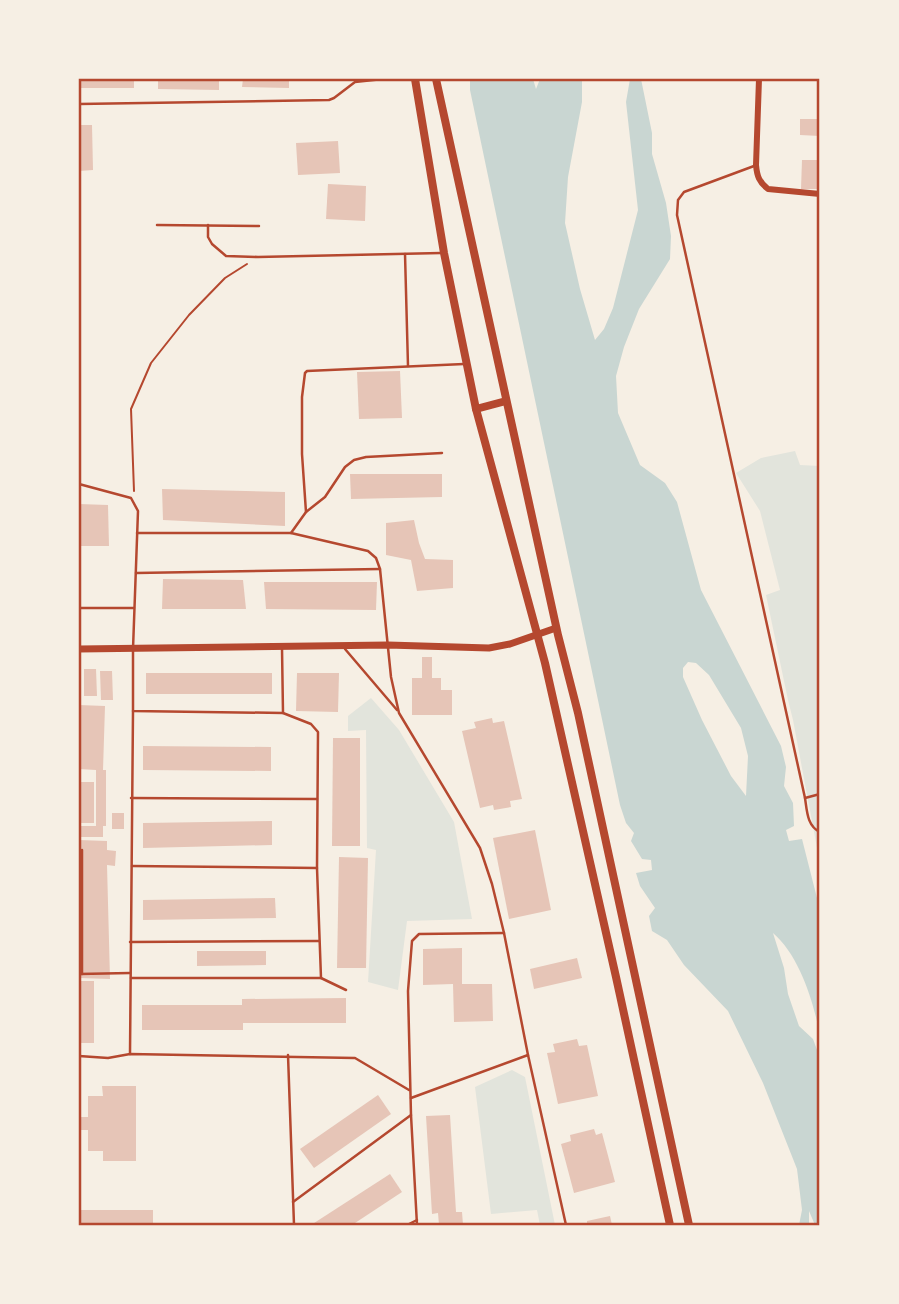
<svg xmlns="http://www.w3.org/2000/svg" width="899" height="1304" viewBox="0 0 899 1304" font-family="'DM Sans',sans-serif">
<rect width="100%" height="100%" fill="#f6efe4"/>
<g fill="#e2e4dc">
<path d="M795,451L800,465L820,466V864L793,720L788,700L766,595L780,590L760,511L736,473L761,458Z"/>
<path d="M371,698L399,730L454,822L472,919L407,921L398,990L368,982L376,850L367,848L366,730L348,731V716Z"/>
<path d="M512,1070L525,1077L555,1225H540L537,1210L491,1214L475,1087Z"/>
</g>
<path fill="#c9d6d2" fill-rule="evenodd" d="M470,79H533L536,89L540,79H582V102L568,177L565,223L580,289L595,340L604,329L613,308L638,210L626,102L630,79H641L652,133V154L666,203L671,236L670,259L639,309L624,347L616,376L618,413L640,465L665,483L677,502L701,590L781,746L786,767L784,786L793,803L794,826L786,830L789,841L802,839L818,902L819,926L820,932V1036C814,1002 799,955 773,933L784,968L788,994L799,1026L813,1039L820,1058V1225H815L809,1211V1225H799L802,1210L797,1169L763,1083L728,1011L684,965L667,940L652,931L649,916L655,908L640,886L636,873L652,870L651,860L642,859L631,841L634,833L626,823L620,805L470,90ZM688,662L696,663L709,675L741,728L748,756L746,796L731,776L702,720L683,677V668Z"/>
<g fill="#e6c5b7">
<rect x="79" y="79" width="55" height="9"/>
<path d="M158,79H219V90L158,89Z"/>
<path d="M243,79H289V88L242,87Z"/>
<path d="M800,119H820V136L800,135Z"/>
<path d="M79,125H92L93,170L79,171Z"/>
<path d="M338,141L340,173L298,175L296,143Z"/>
<path d="M802,160H820L819,189H801Z"/>
<path d="M328,184L366,186L365,221L326,219Z"/>
<path d="M400,371L402,418L359,419L357,372Z"/>
<path d="M350,474H442V497L351,499Z"/>
<path d="M162,489L285,492V526L163,520Z"/>
<path d="M79,504L108,505L109,546H79Z"/>
<path d="M414,520L419,543L425,559L453,560V588L417,591L411,560L386,555V523Z"/>
<path d="M163,579L243,580L246,609H162Z"/>
<path d="M264,582H377L376,610L266,609Z"/>
<path d="M422,657H432V678H441V690H452V715H412V678H422Z"/>
<path d="M84,669H96L97,696H84Z"/>
<path d="M100,671H112L113,700H101Z"/>
<rect x="146" y="673" width="126" height="21"/>
<path d="M297,673H339L338,712L296,711Z"/>
<path d="M79,705L105,706L103,770H106V826H103V837H79V826H96V770L79,769Z"/>
<path d="M492,718L493,723L504,721L522,799L510,801L511,807L494,810L493,805L480,808L462,731L476,728L474,722Z"/>
<path d="M333,738H360V846H332Z"/>
<path d="M143,746L271,747V771L143,770Z"/>
<rect x="79" y="782" width="15" height="41"/>
<rect x="112" y="813" width="12" height="16"/>
<path d="M272,821V845L143,848V823Z"/>
<path d="M535,830L551,910L509,919L493,838Z"/>
<path d="M79,840L107,841V850L116,851L115,866L107,865L110,979L79,978Z"/>
<path d="M339,857L368,858L366,968H337Z"/>
<path d="M275,898L276,918L143,920V900Z"/>
<path d="M462,948V984H492L493,1021L454,1022L453,984L423,985V949Z"/>
<path d="M197,951H266V965L197,966Z"/>
<path d="M577,958L582,978L534,989L530,969Z"/>
<rect x="79" y="981" width="15" height="62"/>
<path d="M346,998V1023H243V1030H142V1005H242V999Z"/>
<path d="M577,1039L579,1046L587,1045L598,1096L558,1104L547,1053L555,1052L553,1044Z"/>
<path d="M102,1086H136V1161H103V1151H88V1130H79V1117H88V1096H103Z"/>
<path d="M378,1095L391,1114L314,1168L300,1149Z"/>
<path d="M450,1115L456,1212H462L463,1225H439L438,1213L432,1214L426,1116Z"/>
<path d="M594,1129L596,1135L602,1133L615,1182L574,1193L561,1144L571,1141L570,1135Z"/>
<path d="M390,1174L402,1192L352,1225H311Z"/>
<rect x="79" y="1210" width="74" height="15"/>
<path d="M610,1216L612,1225H587V1221Z"/>
</g>
<g fill="none" stroke-linecap="round" stroke-linejoin="round">
<path stroke="#b5482f" stroke-width="2" d="M134,491L131,409L151,363L189,315L225,278L247,264"/>
<g stroke="#b5482f" stroke-width="2.5">
<path d="M79,104L329,100L334,98L355,82L383,79"/>
<path d="M754,166L684,192L678,200L677,215L805,798"/>
<path d="M157,225L259,226"/>
<path d="M208,225V237L212,244L226,256L258,257L441,253"/>
<path d="M405,254L408,366"/>
<path d="M79,484L131,498L138,511L133,649V711L283,713L311,724L318,732L317,868L321,978"/>
<path d="M306,512L325,497L345,467L354,460L366,457L442,453"/>
<path d="M137,533H291L368,551L376,558L380,569L391,677L399,713L480,848L492,884L504,933L528,1055L566,1225"/>
<path d="M291,533L306,512L302,454V397L305,373L307,371L464,364"/>
<path d="M136,573L380,569"/>
<path d="M79,608H134"/>
<path d="M282,648L283,713"/>
<path d="M345,649L397,710"/>
<path d="M820,794L805,798C807,811 807,826 820,832"/>
<path d="M131,798L317,799"/>
<path d="M132,866L317,868"/>
<path d="M130,942L319,941"/>
<path d="M79,974L130,973"/>
<path d="M82,974V850"/>
<path d="M131,978H321L346,990"/>
<path d="M130,1054L133,711"/>
<path d="M288,1055L294,1225"/>
<path d="M79,1056L108,1058L130,1054L355,1058L409,1090"/>
<path d="M411,1098L528,1055"/>
<path d="M293,1202L411,1115"/>
<path d="M407,1225L417,1220"/>
<path d="M417,1225L411,1115L408,991L412,941L419,934L504,933"/>
</g>
<path stroke="#b5482f" stroke-width="6" d="M759,79L756,165C757,176 759,182 768,189L820,194"/>
<path stroke="#b5482f" stroke-width="7" d="M79,649L388,645L489,648L510,644L556,628"/>
<g stroke="#b5482f" stroke-width="8">
<path d="M415,79L444,253L476,409L545,663L616,977L670,1225"/>
<path d="M436,79L558,635L578,713L689,1225"/>
<path d="M476,409L506,401"/>
</g>
</g>
<rect width="899" height="1304" fill="none" stroke="#f6efe4" stroke-width="161"/>
<rect x="80" y="80" width="738" height="1144" fill="none" stroke="#b5482f" stroke-width="2.5"/>
</svg>
